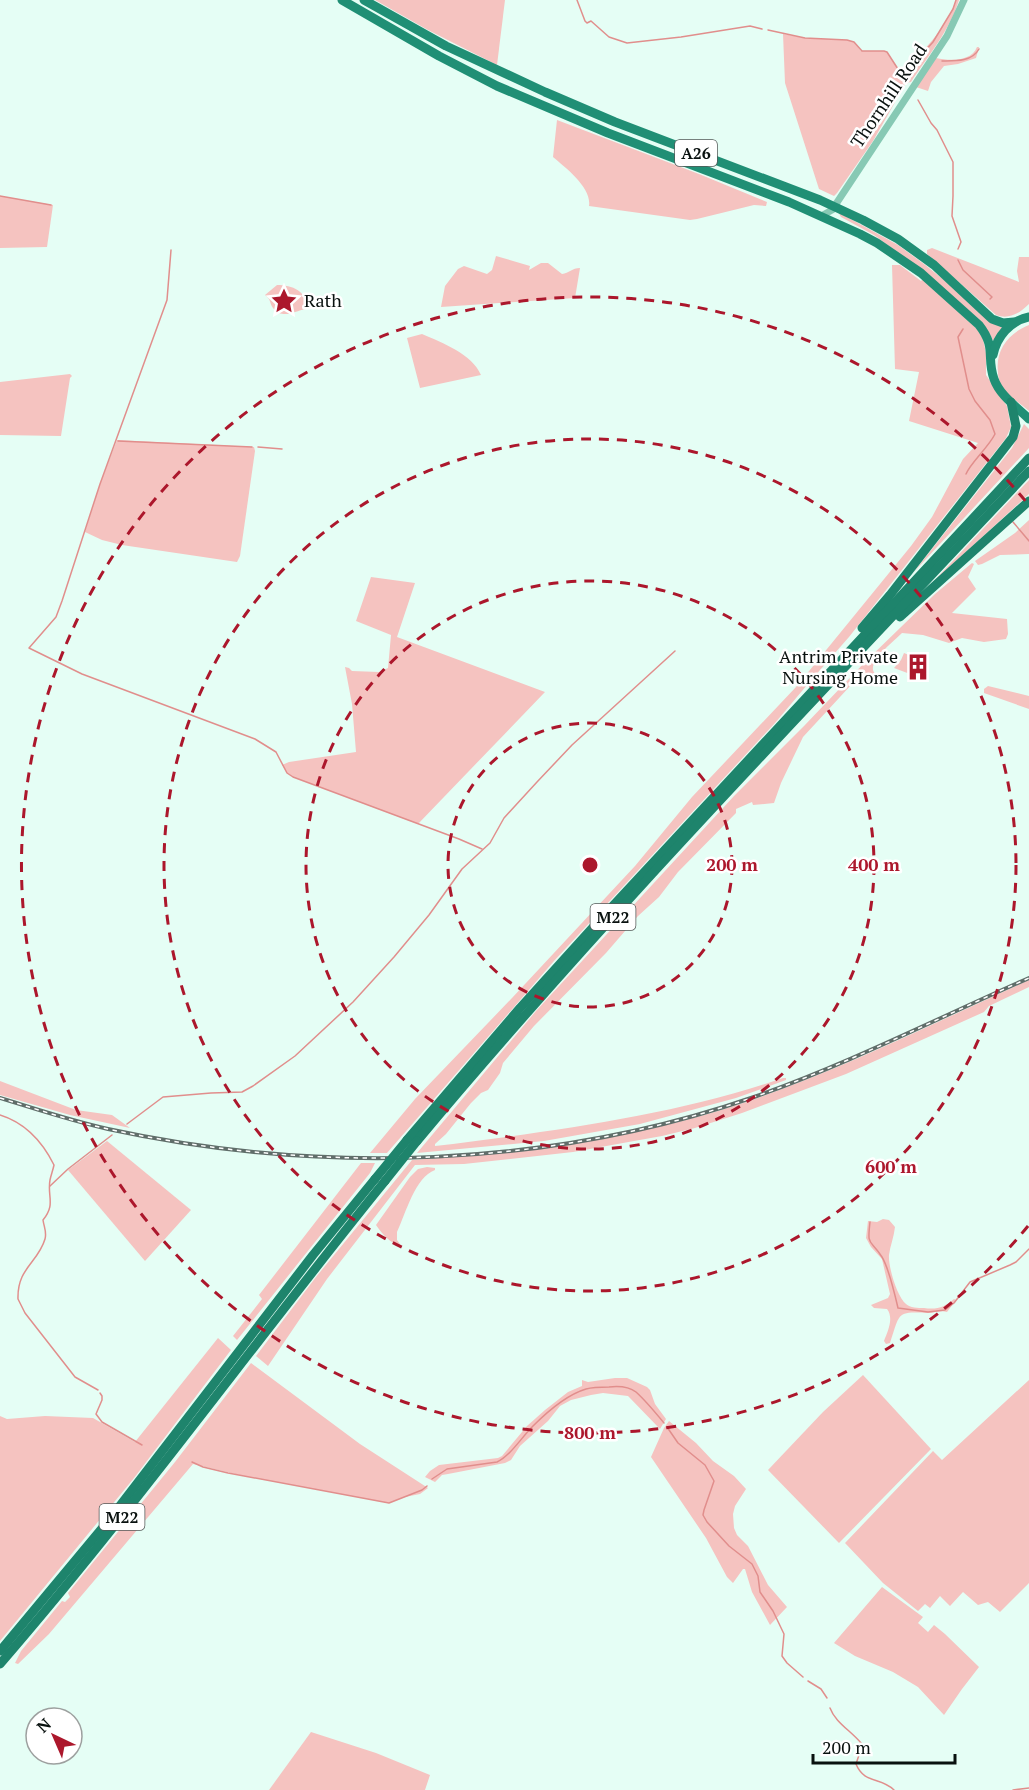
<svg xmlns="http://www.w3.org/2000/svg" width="1029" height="1790" viewBox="0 0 1029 1790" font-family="'PT Serif',serif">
<rect width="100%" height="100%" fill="#e5fef5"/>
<g fill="#f5c3c0">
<path d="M375,0H505L497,65L428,30Z"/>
<path d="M956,0H959C950,30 928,56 911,82L906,83L873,141L837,193L834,196L819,189L785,83L783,34L805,38L847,40L854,42L861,51H884L887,52L902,75C922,50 945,32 956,0Z"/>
<path d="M977,47H979L976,58L958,64L944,66L931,82L928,91L916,87L936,58C950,61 971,62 977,47Z"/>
<path d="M557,120L699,174L767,202L766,206L754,205L697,219L690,220L589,206C592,188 566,168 553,157Z"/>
<path d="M0,196L53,205L47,247L0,248Z"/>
<path d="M838,212L898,245L924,264L1003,327L993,341L991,336L930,276L874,235L841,217Z"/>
<path d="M932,248L1019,282L1017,271L1019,257H1029V304C1020,313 1009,320 996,315L927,254V250Z"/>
<path d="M496,256L530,266L529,270L541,263H548L562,274C569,273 572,268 580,268L575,298L441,307L445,286L458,269L464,266L487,274L492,270Z"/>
<path d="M892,265H900L921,281L923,279L977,329L983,339L986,353V375L1007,406L1011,427L1006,438L849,637L813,678L775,723L554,961L387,1153H370L415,1099L512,998L635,866L692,797L796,687L911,546L932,517L963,459L978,443L909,421L919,372L895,369Z"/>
<path d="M277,285C292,285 308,291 306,309C294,311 283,320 273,308C269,302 271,299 265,295Z"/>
<path d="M1029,325V411C1021,404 1011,398 1004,390C1000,385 998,378 998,372C995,350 1009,333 1029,325Z"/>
<path d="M422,334C443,343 472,354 481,375L420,388L407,338Z"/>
<path d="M70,374L72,376L70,378L61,436L0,435V382Z"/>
<path d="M1024,424L1029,429V448L913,573L1012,448Z"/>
<path d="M117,440L254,447L255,451L240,556L237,562L122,545L102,540L85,532L100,484Z"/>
<path d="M1029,480V494L931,584Z"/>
<path d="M1029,520V554L1000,555L982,564L978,565L975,561L1015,533Z"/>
<path d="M972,563L974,564L968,577L976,589L952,613L1007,619L1008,634L1006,639L984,642L962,638L949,643L923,635L902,633C894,641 871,659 873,670C874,674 879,677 882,680L881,686C871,687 862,683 852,684L803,737L781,783L774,803L753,805L752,802L736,809V813L678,872L659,897L638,916L606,953L534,1026L503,1063L500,1073L488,1090L481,1093L471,1103L446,1134L435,1144V1146L453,1144C562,1130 680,1114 783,1078H786V1080L736,1098L640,1124L544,1141L417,1153L536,1011L734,796L804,726L866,661L935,594Z"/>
<path d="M371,577L415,583L397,637L545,692L418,824L293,777L287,773L282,765L289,762L356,752L352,704L345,667L349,668L352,671L379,672L388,668L391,635L356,621Z"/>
<path d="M904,653L916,658L910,674L894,668L901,660Z"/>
<path d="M988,686L1029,696V709L984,693V689Z"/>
<path d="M1029,980V987L989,1006L984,1012L846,1074L742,1113L695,1128L662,1136L573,1152L464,1164L415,1165L327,1279L268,1366L256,1356L316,1277L412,1160C525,1153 639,1138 746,1102C843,1069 936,1022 1029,980Z"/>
<path d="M0,1081L76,1110L112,1115L130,1128L70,1115L0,1095Z"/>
<path d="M107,1141L191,1210L145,1261L68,1170Z"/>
<path d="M361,1163H375L370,1173L237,1340L233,1336L262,1299L259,1295Z"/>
<path d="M427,1167L435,1168V1170C415,1177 406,1213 397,1232V1240L402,1247C389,1242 384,1236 376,1225L410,1177L418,1169Z"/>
<path d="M883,1219L889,1220L895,1227C894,1237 890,1246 889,1255C888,1266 897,1297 906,1304C910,1308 918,1308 924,1308C937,1310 945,1307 954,1299L956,1300L947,1312C940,1310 935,1313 928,1313C896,1311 900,1313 890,1343L886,1344L884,1341C888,1331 894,1318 887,1309L874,1308L871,1305L888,1298L890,1294L882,1259L871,1247L866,1238L868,1221L877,1222Z"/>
<path d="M218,1338L231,1350L134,1478L0,1641V1416L7,1419L45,1416L93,1418L135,1442Z"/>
<path d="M251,1363L360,1444L428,1488L420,1494L405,1497L389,1503L244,1476L193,1464L49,1634L18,1664L15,1663L21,1651L62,1601L65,1602L70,1597L68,1593L175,1462Z"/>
<path d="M863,1375L931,1449L839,1543L768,1470L823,1412Z"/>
<path d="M615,1378H627L647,1387L650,1390L655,1404L666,1419L660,1429L628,1396L603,1393L591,1395L571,1400L560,1406L548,1421L520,1446L511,1460L505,1463L448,1474L442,1475L435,1482L425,1477L430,1471L439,1465L498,1458L502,1456L527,1426L545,1410L568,1392L582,1386V1380L588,1382Z"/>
<path d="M1029,1380V1583L1000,1612L988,1602L978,1605L963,1592L950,1606L940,1596L930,1608L925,1604L918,1611L883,1583L845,1543L933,1451L942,1460Z"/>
<path d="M669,1421L696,1443L713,1461L734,1476L746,1489L735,1506L733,1514L734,1528L737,1535L748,1546L768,1585L787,1607L770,1625L752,1592L745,1569H743L733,1583L727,1577L706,1538L651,1457L664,1428Z"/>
<path d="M882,1587L923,1617L918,1623L928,1632L934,1625L945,1634L979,1667L962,1689L944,1715L918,1687L893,1672L855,1656L834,1643Z"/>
<path d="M311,1732L376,1753L430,1775L425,1790H269Z"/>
</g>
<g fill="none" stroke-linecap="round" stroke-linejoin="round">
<g stroke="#e18e8c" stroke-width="1.5">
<path d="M577,0L585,21L587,23L591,21L609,37L627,43L681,37L750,26L762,29"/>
<path d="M768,30L805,38L847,40L854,42L862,51H884L887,52L907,83"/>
<path d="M942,61C955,61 972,62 979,49"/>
<path d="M903,75L933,42L953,9L956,0"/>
<path d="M918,100L931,123L937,130L953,162V196L952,216L961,242L958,249"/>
<path d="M0,196L51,205"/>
<path d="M171,250L167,300L100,484L62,601L56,617L29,648L82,674L255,739L276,752L287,773L293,777L459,839L482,849"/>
<path d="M958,260L963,270L992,297L990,299"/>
<path d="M963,329L958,337L969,389L975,401L990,420L995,434C988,448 971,462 966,474"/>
<path d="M118,441L252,447"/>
<path d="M258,447L282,449"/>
<path d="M1013,522L1029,541"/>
<path d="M0,1115C26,1123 42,1141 54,1165C53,1170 51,1175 50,1180C47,1197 56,1204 43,1220C44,1227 47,1232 45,1239C38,1263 17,1268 18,1299L25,1313L75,1377L98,1390"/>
<path d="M127,1124L163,1097L211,1093L242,1092L253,1086L295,1056L353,1002L394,957L429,915L462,869L490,843L504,818L537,782L572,745L675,651"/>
<path d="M50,1186L68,1169L112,1135"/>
<path d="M870,1222C867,1248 870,1238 882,1257C888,1267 895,1295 898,1308L928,1312L945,1310L954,1303L970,1282L1010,1265L1016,1262L1029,1249"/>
<path d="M100,1393L102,1396V1400L96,1414L102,1422L142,1445"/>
<path d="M667,1427L678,1443L705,1465L714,1481L704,1510L703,1515L707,1522L729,1546L752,1564L758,1576L760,1592L773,1611L784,1634L782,1656L787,1663L803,1677"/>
<path d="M192,1462L203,1467L228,1473L389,1503L422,1490L427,1486"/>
<path d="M432,1479L447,1469L497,1462C511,1455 521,1438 533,1426C547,1412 566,1395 586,1389C593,1387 602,1387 609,1387C618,1386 628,1386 636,1392C646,1401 655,1412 664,1423"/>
<path d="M808,1681L821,1689L827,1698"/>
<path d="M830,1708C835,1722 851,1731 861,1743L860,1752L856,1764C864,1784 881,1777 894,1790"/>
<path d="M1013,1790L1029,1788"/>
</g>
<path stroke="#87c9b4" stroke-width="7" d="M823,215L832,210L947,36L964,0"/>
<g stroke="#208f75" stroke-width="9">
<path d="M342,0L439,56L497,86L608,133L789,202L860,234L877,243L921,273L979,325C997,348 986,357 994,379C1000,396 1017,407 1029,419"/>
<path d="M364,0L446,46L545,92L615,122L820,200L863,220L898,239L934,265L992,319L1003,323L1014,322"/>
<path d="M993,355C997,336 1010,321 1029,317"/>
</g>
<g stroke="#1e846c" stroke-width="9">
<path d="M900,617L1029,501"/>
<path d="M862,628L890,595L1013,437L1016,426L1011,402"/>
<path d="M407,1140L520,1008L596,924L1029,458"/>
<path d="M417,1141C611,909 823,692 1029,471"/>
<path d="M0,1651L109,1520L313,1255L375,1179"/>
<path d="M0,1664C135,1508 255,1341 385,1181"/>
</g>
<g stroke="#606e6a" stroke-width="4">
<path id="rail" d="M0,1098C36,1109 72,1121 108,1129C320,1175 549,1168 754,1097C848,1064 938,1018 1029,978"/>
</g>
<use href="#rail" stroke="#fff" stroke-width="1.5" stroke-dasharray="4.5" stroke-linecap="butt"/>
<g stroke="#1e846c" stroke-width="9">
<path d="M375,1179L407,1140"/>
<path d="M385,1181L417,1141"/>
</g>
</g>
<g fill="none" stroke="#ac172c" stroke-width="3" stroke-dasharray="10 8">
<circle cx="590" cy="865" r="142"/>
<circle cx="590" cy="865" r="284"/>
<circle cx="590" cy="865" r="426"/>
<path d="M1028 1226A568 568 0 1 1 1028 504"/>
</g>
<defs>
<g id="sight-bare" transform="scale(2.07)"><path d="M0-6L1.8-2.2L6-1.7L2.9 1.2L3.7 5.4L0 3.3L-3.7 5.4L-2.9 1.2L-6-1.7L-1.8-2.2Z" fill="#ac172c" stroke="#fff" stroke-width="2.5" paint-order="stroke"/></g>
<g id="building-bare" transform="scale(2.07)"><path d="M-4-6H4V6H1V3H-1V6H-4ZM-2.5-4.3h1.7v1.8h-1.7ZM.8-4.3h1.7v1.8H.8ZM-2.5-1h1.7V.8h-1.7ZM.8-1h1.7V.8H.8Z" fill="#ac172c" stroke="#fff" stroke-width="2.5" paint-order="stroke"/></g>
</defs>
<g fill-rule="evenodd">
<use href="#sight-bare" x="284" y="301"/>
<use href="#building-bare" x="918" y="667"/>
</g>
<g text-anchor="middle" stroke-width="5" stroke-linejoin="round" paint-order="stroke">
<g fill="#fff" stroke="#535857" stroke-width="1.5">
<rect x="675" y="140" width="42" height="26" rx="4.5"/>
<rect x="590.5" y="904" width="45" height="26" rx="4.5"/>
<rect x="99.5" y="1504" width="45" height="26" rx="4.5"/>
</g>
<g font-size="16" font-weight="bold" fill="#09110f">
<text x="696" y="159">A26</text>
<text x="613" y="923">M22</text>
<text x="122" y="1523">M22</text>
</g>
<g font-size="18" fill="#09110f" stroke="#fff">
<text transform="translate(889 96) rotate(-56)" y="6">Thornhill Road</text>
</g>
<g font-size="18" fill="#09110f" stroke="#fff" text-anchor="start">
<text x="304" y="307">Rath</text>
<text x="898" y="663" text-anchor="end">Antrim Private<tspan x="898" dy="21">Nursing Home</tspan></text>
</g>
</g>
<circle cx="590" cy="865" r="9" fill="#ac172c" stroke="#fff" stroke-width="3"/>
<g font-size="18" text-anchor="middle" font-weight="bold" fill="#ac172c" stroke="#fff" stroke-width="5" stroke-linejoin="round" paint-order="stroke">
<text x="732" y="871">200 m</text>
<text x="874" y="871">400 m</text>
<text x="891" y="1173">600 m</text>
<text x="590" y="1439">800 m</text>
</g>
<g transform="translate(54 1736) rotate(316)"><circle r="28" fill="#ffffff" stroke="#9da09f" stroke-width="1.5"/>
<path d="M0-4.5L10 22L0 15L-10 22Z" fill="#ac172c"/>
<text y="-9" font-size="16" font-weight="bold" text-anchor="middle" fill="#09110f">N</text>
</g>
<path d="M813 1754v9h142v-9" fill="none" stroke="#09110f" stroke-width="3"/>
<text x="822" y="1754" font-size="18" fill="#09110f" stroke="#ffffff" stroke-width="4.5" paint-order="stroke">200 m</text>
</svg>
